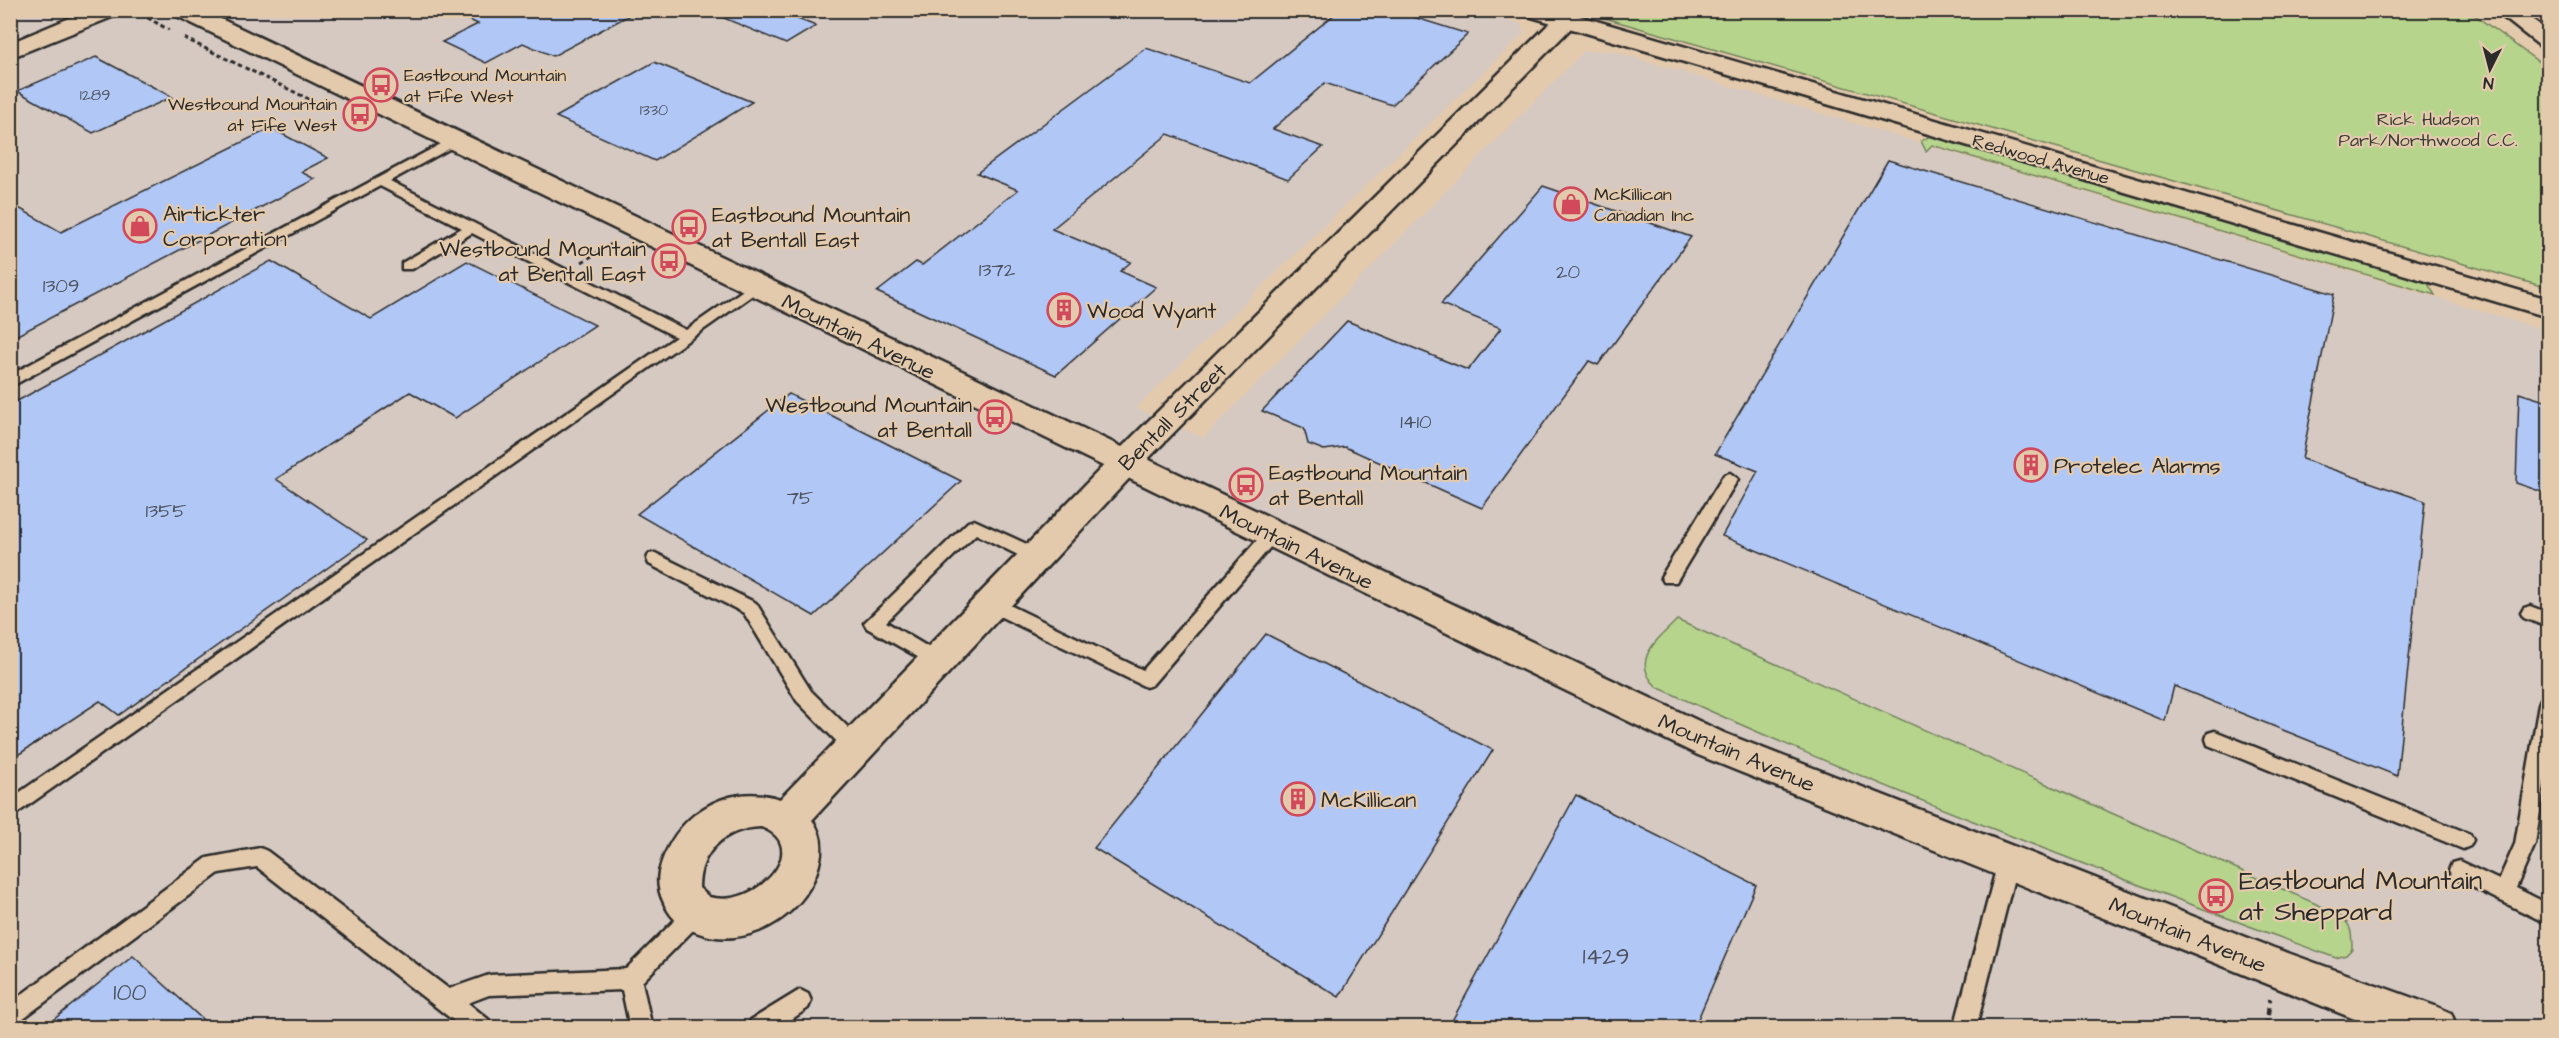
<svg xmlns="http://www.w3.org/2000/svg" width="2559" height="1038" viewBox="0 0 2559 1038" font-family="'Architects Daughter',sans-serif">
<rect width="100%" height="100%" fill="#e4caac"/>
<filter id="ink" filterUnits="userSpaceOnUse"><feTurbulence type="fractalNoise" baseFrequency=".0167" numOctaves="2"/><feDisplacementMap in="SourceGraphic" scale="12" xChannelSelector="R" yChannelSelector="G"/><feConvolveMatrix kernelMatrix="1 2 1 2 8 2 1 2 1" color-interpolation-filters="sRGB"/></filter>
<g filter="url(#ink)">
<path fill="#d5c9c2" d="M1476,10L1521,24L1524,33L1136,408L1203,438L1584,51H1612L2548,331V1027H11L10,11Z"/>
<g fill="#b7d48d" stroke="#71805c" stroke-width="1.5">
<path d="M1580,11H2469L2548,69V288Z"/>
<path d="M1930,136L2416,277L2427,282L2435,295L1932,145L1926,151L1921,141Z"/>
<path d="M1677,620L2332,911C2351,922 2352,928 2352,949L2346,955L2336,958C2107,874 1879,789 1657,687C1629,661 1657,640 1677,620Z"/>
</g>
<g fill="#b1c7f6" stroke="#2b2b2b" stroke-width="1.5">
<path d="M448,10H639L553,56L523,43L486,63L442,42L478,24Z"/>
<path d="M705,10H774L816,26L786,44Z"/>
<path d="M1340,10H1391L1468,34L1392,105L1325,83L1273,129L1323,147L1288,179L1168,134L1052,229L1131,262L1120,271L1156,287L1056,375L877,292L916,262L922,265L1018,190L977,173L1146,48L1250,83Z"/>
<path d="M96,57L172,97L93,133L17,91Z"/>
<path d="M654,62L752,102L655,161L556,117Z"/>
<path d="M271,128L328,158L301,172L315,179L10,339V203L61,232Z"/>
<path d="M1888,160L2334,294L2302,459L2425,501L2397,776L2174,686L2165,721L1722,536L1758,471L1715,454Z"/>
<path d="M1543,186L1691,237L1598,365L1589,361L1482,508L1345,447L1324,450L1308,444L1304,428L1262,411L1347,321L1468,370L1501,328L1441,304Z"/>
<path d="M271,261L371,319L467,261L595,325L455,418L410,392L276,479L367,540L119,715L100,701L10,760V405Z"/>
<path d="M2519,393L2548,402V494L2516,483Z"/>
<path d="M789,394L961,481L814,616L637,514Z"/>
<path d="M1266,634L1493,750L1339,997L1094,848Z"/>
<path d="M1576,795L1756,885L1694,1028H1448Z"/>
<path d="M133,956L212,1028H43Z"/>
</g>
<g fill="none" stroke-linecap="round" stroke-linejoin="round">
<g stroke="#2b2b2b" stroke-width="5">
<g id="lane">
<path d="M454,137L460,141L458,144L390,181L686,330L752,284L757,283L764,287L10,818V799L676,337L472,233L412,269H402V263L462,228L380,186L10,387V375Z"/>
<path d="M1730,473L1738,479L1676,582H1664L1661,577L1664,572L1724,475Z"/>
<path d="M974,520L1042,551L1044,556L1042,561H1030L976,534L886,622L943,656L946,661L943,666L937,668L867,628L864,623L968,522Z"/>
<path d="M1272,528L1278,530L1280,534L1278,538L1152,685L1146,687L985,609L982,604L985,599H997L1143,670L1266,530Z"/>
<path d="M655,553L756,603L811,691L862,741L864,747L862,753L855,755L848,753L797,701L744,613L649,564L647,559L649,554Z"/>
<path d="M2530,606L2548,613V627L2524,618L2521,613L2524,608Z"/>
<path d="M2548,696V759L2535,844L2516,888L2548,904V924L2452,877L2449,870L2452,863L2459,861L2499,880L2515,844L2539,704L2541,699Z"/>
<path d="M2215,731L2470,834L2473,840L2470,846L2463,849L2208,745L2206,739L2208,733Z"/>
<path d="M260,848L267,851L449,989L489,975L626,969L690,905L697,902L704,905L707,912L704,919L642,982L652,1028H630L622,990L489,995L468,1003L489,1020L492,1028H463L257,867L219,873L10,1028V1003L207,858Z"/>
<path d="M2008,853L2015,856L2018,862L1976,1028H1954L1998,862L2001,856Z"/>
<path d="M800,990L808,994L811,1001L808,1008L779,1028H748L751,1020Z"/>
</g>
</g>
<g stroke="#2b2b2b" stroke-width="5">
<g id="street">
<path d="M89,10H120L117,15L10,58V43Z"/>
<path d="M1566,13L1574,15L1577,20L1574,25L1136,471L812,820C824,836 823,853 817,871C801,919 744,951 696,932C680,925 671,919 664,903C659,893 657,883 659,872C672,817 726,781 780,799L1114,455L1558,15ZM761,827C814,846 757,910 709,897L699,888C699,852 725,828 761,827Z"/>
</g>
</g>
<g stroke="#2b2b2b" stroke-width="5">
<g id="secondary">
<path d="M172,10H202L1724,733L2274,948L2435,1006L2451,1013L2457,1028H2377L1698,755L175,15Z"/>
<path d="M1522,10H1559L2548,299V317L1525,15Z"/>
<path d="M2494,10H2520L2548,31V48L2540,46Z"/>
</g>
</g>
<g stroke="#2b2b2b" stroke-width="3" stroke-dasharray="4.5 3" stroke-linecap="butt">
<path d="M141,14L169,30"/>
<path d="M184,38L323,106"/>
<path d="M582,262L612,244"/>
</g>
<path stroke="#2b2b2b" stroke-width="4.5" stroke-dasharray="8 5" stroke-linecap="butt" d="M2266,1028L2270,999"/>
<use href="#lane" fill="#e4caac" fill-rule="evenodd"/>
<use href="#street" fill="#e4caac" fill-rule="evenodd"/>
<use href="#secondary" fill="#e4caac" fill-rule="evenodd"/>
</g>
</g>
<defs>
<g id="bus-ring" transform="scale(1.725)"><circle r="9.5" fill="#e4caac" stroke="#d1495b" stroke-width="1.5"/><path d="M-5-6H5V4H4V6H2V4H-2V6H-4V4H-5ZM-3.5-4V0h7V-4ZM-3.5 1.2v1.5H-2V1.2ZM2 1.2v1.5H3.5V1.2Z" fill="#d1495b"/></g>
<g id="shop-ring" transform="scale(1.725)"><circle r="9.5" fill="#e4caac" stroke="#d1495b" stroke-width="1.5"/><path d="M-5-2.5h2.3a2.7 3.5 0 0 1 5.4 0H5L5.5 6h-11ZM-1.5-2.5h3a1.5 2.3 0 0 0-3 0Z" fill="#d1495b"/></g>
<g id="building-ring" transform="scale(1.725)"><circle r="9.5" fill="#e4caac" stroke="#d1495b" stroke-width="1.5"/><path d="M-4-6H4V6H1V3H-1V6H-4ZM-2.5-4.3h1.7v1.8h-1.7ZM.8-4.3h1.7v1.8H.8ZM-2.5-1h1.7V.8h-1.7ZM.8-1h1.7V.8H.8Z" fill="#d1495b"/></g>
</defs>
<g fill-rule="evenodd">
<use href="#bus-ring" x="381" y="85"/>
<use href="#bus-ring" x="360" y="114"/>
<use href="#shop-ring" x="1571" y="204"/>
<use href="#shop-ring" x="140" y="226"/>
<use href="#bus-ring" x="689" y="227"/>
<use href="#bus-ring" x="669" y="261"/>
<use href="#building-ring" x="1064" y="310"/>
<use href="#bus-ring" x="995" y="417"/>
<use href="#building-ring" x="2031" y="465"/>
<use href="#bus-ring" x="1246" y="485"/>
<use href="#building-ring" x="1298" y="799"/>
<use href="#bus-ring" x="2216" y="896"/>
</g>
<g text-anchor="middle" stroke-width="4.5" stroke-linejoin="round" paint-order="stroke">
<g font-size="16" fill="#4c525e">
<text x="95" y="100">1289</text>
<text x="654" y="115">1330</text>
</g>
<g font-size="18" fill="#2b2b2b" stroke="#e4caac" text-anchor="start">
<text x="404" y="81">Eastbound Mountain<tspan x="404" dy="21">at Fife West</tspan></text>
<text x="337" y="110" text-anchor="end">Westbound Mountain<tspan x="337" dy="21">at Fife West</tspan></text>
<text x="1594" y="200">McKillican<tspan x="1594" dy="21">Canadian Inc</tspan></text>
</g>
<g font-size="18" fill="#393c35" stroke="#e4caac">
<text x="2428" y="125">Rick Hudson<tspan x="2428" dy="21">Park/Northwood C.C.</tspan></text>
</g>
<g font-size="18" fill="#2b2b2b" stroke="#e4caac">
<text transform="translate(2041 159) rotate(16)" y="6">Redwood Avenue</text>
</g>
<g font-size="20" fill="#4c525e">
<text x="997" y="276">1372</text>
<text x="1568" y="278">20</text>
<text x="61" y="292">1309</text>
<text x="1416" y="428">1410</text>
<text x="800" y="504">75</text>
<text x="166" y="517">1355</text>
</g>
<g font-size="22" fill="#2b2b2b" stroke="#e4caac" text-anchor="start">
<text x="163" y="221">Airtickter<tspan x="163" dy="25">Corporation</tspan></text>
<text x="712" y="222">Eastbound Mountain<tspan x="712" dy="25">at Bentall East</tspan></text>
<text x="646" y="256" text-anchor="end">Westbound Mountain<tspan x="646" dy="25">at Bentall East</tspan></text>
<text x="1087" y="318">Wood Wyant</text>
<text x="972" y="412" text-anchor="end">Westbound Mountain<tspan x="972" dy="25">at Bentall</tspan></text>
<text x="2054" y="473">Protelec Alarms</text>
<text x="1269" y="480">Eastbound Mountain<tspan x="1269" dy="25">at Bentall</tspan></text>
<text x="1321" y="807">McKillican</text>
</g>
<g font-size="22" fill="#2b2b2b" stroke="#e4caac">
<text transform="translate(859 336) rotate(26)" y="8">Mountain Avenue</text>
<text transform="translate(1172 416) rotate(-45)" y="8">Bentall Street</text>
<text transform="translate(1297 546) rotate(26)" y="8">Mountain Avenue</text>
<text transform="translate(1737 752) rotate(23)" y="8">Mountain Avenue</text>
<text transform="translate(2188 934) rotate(22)" y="8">Mountain Avenue</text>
</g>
<g font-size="24" fill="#4c525e">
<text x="1606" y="964">1429</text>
<text x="130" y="1000">100</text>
</g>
<g font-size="27" fill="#2b2b2b" stroke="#e4caac" text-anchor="start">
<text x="2239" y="889">Eastbound Mountain<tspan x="2239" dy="31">at Sheppard</tspan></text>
</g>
</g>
<rect width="2559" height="1038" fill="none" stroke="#e4caac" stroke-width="36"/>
<rect x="18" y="18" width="2523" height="1002" fill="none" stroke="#2b2b2b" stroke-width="2" filter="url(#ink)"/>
<g transform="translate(2490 69) rotate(186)" stroke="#e4caac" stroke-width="4.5" paint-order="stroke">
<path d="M0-4.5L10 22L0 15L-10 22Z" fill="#2b2b2b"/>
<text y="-9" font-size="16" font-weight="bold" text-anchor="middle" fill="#2b2b2b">N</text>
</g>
</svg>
